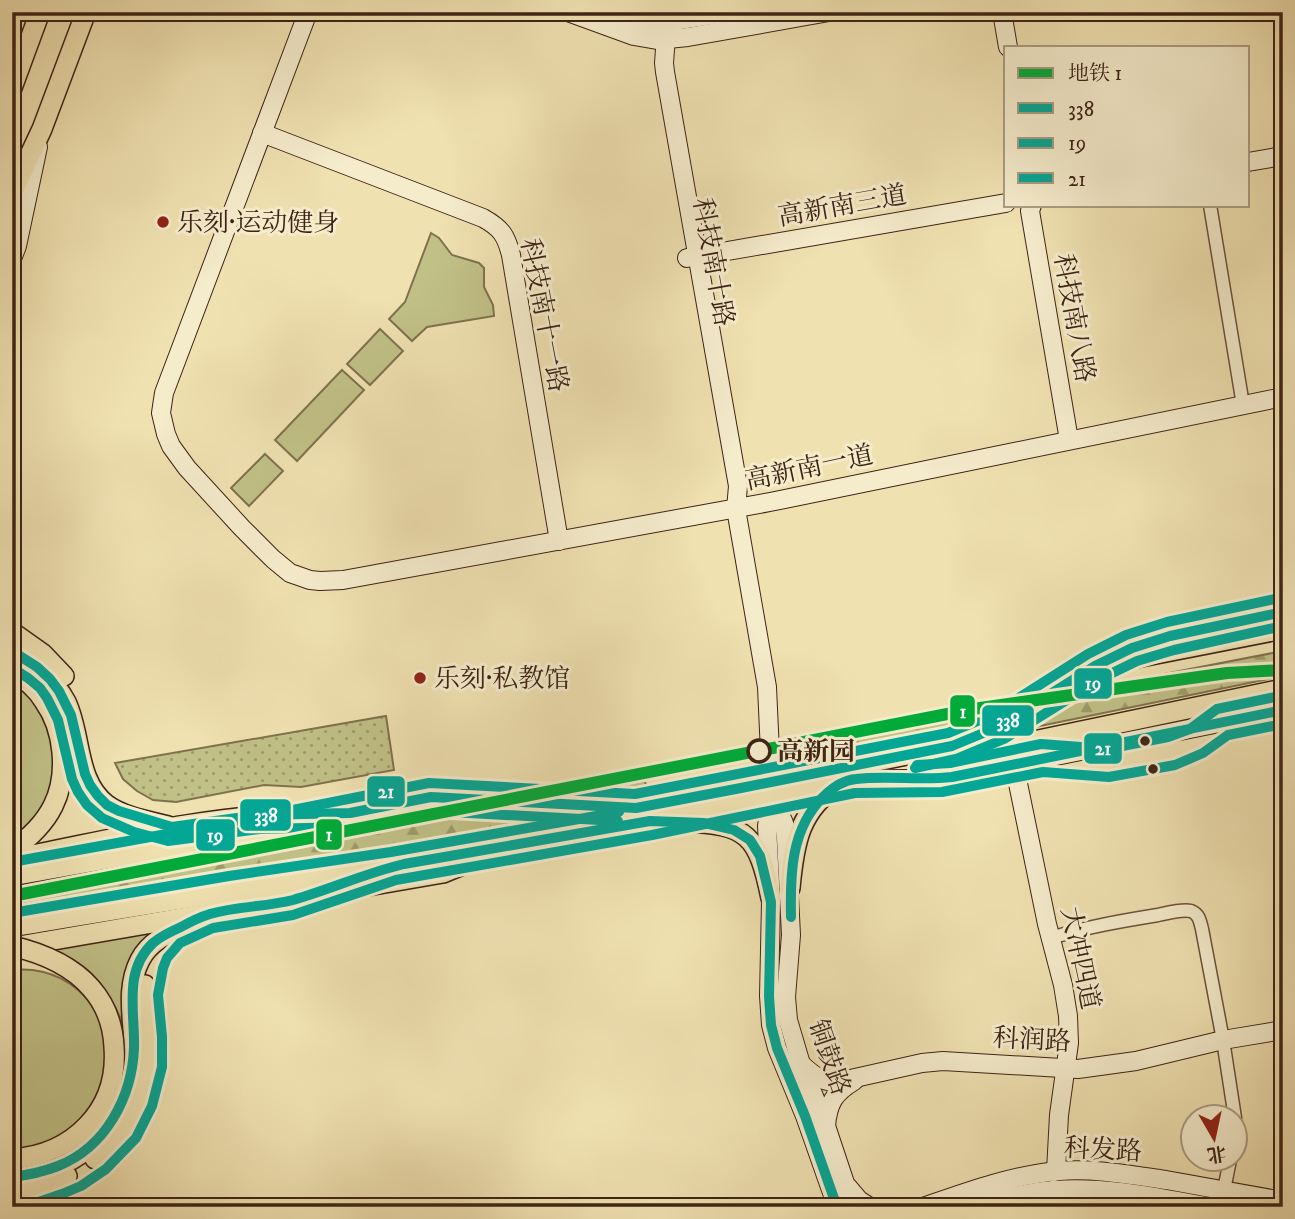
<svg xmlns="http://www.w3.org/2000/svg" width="1295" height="1219" viewBox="0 0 1295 1219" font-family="'IM FELL DW Pica','Noto Serif SC',serif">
<defs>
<pattern id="forest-firs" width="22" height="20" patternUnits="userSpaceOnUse" patternTransform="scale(1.75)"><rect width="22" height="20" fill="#c1c187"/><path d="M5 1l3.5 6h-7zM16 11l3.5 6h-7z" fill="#9e9c6d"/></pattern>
<pattern id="park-dots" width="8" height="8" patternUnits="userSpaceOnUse" patternTransform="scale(1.75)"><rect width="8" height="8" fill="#c1c187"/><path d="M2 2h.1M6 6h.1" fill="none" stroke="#9e9c6d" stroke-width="1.8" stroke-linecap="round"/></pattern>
</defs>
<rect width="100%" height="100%" fill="#f0e1b1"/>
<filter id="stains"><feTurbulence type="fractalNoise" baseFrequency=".00286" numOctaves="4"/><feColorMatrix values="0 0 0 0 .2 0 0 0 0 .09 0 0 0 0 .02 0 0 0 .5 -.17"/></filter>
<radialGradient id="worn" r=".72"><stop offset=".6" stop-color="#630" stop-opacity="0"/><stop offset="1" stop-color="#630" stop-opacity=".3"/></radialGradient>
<g fill="#c1c187" stroke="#7f724e" stroke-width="2">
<path d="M431,233L439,238L452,255L479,263L484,268V287L493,305L494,316L427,327L412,341L389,319L405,302Z"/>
<path d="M380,329L403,351L370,385L347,364Z"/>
<path d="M342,370L364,390L297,461L275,440Z"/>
<path d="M265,454L283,471L249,506L231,488Z"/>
<path d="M12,681L45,712L58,768L46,806L12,840Z"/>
<path d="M158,928L123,1024C106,983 87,961 44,947Z"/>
<path d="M12,970C85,962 131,1039 95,1100C93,1105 91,1110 87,1114C84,1118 79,1122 75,1125C64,1135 49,1145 34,1148C27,1150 19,1149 12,1150Z"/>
</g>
<g fill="url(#forest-firs)" stroke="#7f724e" stroke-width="2">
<path d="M1283,651V676L821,771L814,742Z"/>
<path d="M645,781L649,803L266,874L12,918V892Z"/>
</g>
<path fill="url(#park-dots)" stroke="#7f724e" stroke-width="2" d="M386,716L394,770L301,787L264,785L176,802L153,800L137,791L123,779L115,763Z"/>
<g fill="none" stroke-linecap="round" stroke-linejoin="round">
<g stroke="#6a523d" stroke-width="15">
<g id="street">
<path d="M1210,205L1243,405"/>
<path d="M1051,938C1086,927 1121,921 1158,915C1168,913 1181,909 1191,911C1199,914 1200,921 1202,929L1223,1040L1235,1118"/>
<path d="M1224,1190L1230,1160"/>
<path d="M1050,1207L1054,1186"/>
</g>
</g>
<g stroke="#3d2316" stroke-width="20">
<g id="secondary">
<path d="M308,12L164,393L161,413L166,434L171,446L187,468L242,528L273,559L290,573L310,580L320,581L343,580L770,502L1283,397"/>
<path d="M568,12L634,36L657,40L688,37L829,12"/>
<path d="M613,12L638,22L660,23L731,12"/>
<path d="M1002,12L1008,47"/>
<path d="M667,23L664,63L665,72L738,486L736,509L767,687L772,796L767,826L771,902L769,996L771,1025L777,1048L805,1116L837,1207"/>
<path d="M262,133L483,218C501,228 506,235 511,255L559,541"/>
<path d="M1248,162L1283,156"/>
<path d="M1032,205L1030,211L1069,440"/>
<path d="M687,258L1006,203"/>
<path d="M12,259L17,246L38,147"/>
<path d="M1108,660C1163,633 1224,625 1283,612"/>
<path d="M1014,764L1047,924L1063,985L1068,1016L1069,1043L1059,1115L1056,1171"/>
<path d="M859,779H930L952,777L1283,710"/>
<path d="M773,798L784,823L786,838L791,935L786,997L788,1020L801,1064L826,1126L853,1207"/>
<path d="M801,1064C813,1075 821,1082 837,1082L922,1063L943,1061L1078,1069L1136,1061L1223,1040L1283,1030"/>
<path d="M826,1126C828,1103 834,1093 854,1081"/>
<path d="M848,1187L859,1200L870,1207"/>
<path d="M923,1207C966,1192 1012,1175 1059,1171C1094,1168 1131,1175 1166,1180C1205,1187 1244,1194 1283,1201"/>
<path d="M975,1207C1000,1199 1028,1192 1055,1190C1107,1186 1160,1198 1211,1207"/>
</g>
</g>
<g stroke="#3d2316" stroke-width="22">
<g id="primary">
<path d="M12,88L40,12"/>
<path d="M12,193L42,129L86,12"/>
<path d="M12,632L43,654L64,676"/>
<path d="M12,651C34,664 54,679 66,702C82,735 75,781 107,805C124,817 148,821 168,826"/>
<path d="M12,671C25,679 36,688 44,701C64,729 69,774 53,806C44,824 28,839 12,850"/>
<path d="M938,761L1283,689"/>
<path d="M683,822C748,824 758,835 771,898"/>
<path d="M12,859C107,841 201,816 298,814"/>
<path d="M12,876L225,838L431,797L636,808L741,788L952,746L998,727L1095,666L1283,629"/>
<path d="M790,888C794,844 799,809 840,784"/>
<path d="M12,927C224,891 437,860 648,822C723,808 797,791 871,776"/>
<path d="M13,947L443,873L477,859"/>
<path d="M95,1159C133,1127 152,1090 148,1040C147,1021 143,1004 145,985"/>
<path d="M12,1177C82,1173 132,1121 134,1050C134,1020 125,989 140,960C149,942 168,933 186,925"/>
<path d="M12,1196L67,1176"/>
</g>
</g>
<use href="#street" stroke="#f5eccc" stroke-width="12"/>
<use href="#secondary" stroke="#f5eccc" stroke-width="18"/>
<use href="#primary" stroke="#f0e1b1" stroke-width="19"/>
<g stroke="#3d2316" stroke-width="22" stroke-linecap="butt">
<path id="primary-bridge" d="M12,946C42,953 71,965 91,988C106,1005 113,1025 114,1047C119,1110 73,1155 12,1159"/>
</g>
<use href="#primary-bridge" stroke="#f0e1b1" stroke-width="19"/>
<g stroke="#f5eccc" stroke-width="16">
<g id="bus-1">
<path d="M12,651L37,667L50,679L59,691L71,715L85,774L90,785L98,796L107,805L119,811L172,827L259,815L350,813L431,797L636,808L741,788L952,746L998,727L1095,666L1132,648L1170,636L1283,612"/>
<path d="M791,917C790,874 791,829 823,797C832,788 843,780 856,779C888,775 920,781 952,777L1283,710"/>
<path d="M12,1177C28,1175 43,1172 58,1166C106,1147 132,1097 134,1048C135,1011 123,971 153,943C161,936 172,931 181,927C190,922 200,917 210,914C237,906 266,907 293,900C331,889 366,873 404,864L650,821L704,823L734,830L750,840L760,856L771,902L769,996L771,1025L777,1048L805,1116L837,1207"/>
</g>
</g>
<g stroke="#f5eccc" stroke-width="16">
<g id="bus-2">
<path d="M12,668L28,678L40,688L47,698L58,720L72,779L78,792L87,805L102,818L134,832L168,841L260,829L352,827L432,811L618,821"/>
<path d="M915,768L956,759L1004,739L1102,678L1137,661L1174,650L1283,626"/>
<path d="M24,1207L62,1194L81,1186L106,1169L136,1138L152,1106L162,1067V1037L158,995L163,968L167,958L180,943L213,928L293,915L396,880L652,835L855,793L942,792L1043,772L1109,777L1175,765L1203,753L1228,735L1283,724"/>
</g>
</g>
<g stroke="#f5eccc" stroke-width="16">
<g id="bus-3">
<path d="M917,765L950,763L1041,744L1107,749L1168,737L1190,729L1217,709L1280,696"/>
<path d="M12,862L222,824L429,783L635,794L948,733L992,715L1088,654L1126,635L1167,622L1280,598"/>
<path d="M12,913L229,876L391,852L619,812"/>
</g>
</g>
<use href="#bus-1" stroke="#04a695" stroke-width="10"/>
<use href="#bus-2" stroke="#04a695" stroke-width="10"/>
<use href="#bus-3" stroke="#04a695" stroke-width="10"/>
<g stroke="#f5eccc" stroke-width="18">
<path id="metro-1" d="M12,896L973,709L1227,673L1283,670"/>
</g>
<use href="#metro-1" stroke="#00ab39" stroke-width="12"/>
</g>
<g fill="#8f2418" stroke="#f5eccc" stroke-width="2.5">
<circle cx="163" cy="222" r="7"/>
<circle cx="420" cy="678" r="7"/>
</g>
<g fill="#3d2316" stroke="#f5eccc" stroke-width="2.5">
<circle cx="1145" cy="741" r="6"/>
<circle cx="1153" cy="769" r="6"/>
</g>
<circle fill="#f5eccc" stroke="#3d2316" stroke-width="3.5" cx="759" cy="751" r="11"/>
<g text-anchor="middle" stroke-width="6" stroke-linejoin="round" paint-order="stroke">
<g font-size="26" fill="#3d2316" stroke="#f5eccc">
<text transform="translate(842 205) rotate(-10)" y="9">高新南三道</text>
<text transform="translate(714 262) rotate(80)" y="9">科技南十路</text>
<text transform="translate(545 315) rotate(79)" y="9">科技南十一路</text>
<text transform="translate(1075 318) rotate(80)" y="9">科技南八路</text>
<text transform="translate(809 467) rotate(-12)" y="9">高新南一道</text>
<text transform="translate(1081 958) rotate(78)" y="9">大冲四道</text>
<text transform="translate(1032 1039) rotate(3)" y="9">科润路</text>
<text transform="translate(830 1057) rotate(71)" y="9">铜鼓路</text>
<text transform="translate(1103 1149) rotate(3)" y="9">科发路</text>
</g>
<g font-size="26" fill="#3d2316" stroke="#f5eccc" text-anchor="start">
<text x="177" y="231">乐刻·运动健身</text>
<text x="434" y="687">乐刻·私教馆</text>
</g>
<g font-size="26" font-weight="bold" fill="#3d2316" stroke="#f5eccc" text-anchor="start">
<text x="777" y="760">高新园</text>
</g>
</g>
<g stroke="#f5eccc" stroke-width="2.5">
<rect x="1073" y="667" width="40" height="33" rx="7" fill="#04a695"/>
<rect x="949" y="694" width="27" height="34" rx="7" fill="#00ab39"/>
<rect x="981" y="704" width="54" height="33" rx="7" fill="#04a695"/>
<rect x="1083" y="732" width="40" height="33" rx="7" fill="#04a695"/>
<rect x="366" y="775" width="40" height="33" rx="7" fill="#04a695"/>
<rect x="239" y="798" width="53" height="34" rx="7" fill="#04a695"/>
<rect x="315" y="818" width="28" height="33" rx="7" fill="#00ab39"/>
<rect x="195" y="818" width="41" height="34" rx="7" fill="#04a695"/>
</g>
<g font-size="19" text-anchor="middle" font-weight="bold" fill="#fff">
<text x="1093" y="690">19</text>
<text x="963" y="718">1</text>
<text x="1008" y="727">338</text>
<text x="1103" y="755">21</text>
<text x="386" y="798">21</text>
<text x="266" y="822">338</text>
<text x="329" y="841">1</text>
<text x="215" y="842">19</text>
</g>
<rect width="1295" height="1219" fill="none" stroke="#f0e1b1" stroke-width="42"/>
<rect x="14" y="14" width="1267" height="1191" fill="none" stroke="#3d2316" stroke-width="3.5"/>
<rect x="21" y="21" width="1253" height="1177" fill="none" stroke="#3d2316" stroke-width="2"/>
<rect x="1004" y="46" width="245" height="161" fill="#f5eccc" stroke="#ab9c83" stroke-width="2"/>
<rect x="1018" y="68" width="35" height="10" fill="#00ab39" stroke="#ab9c83" stroke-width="2"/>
<text x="1068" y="80" font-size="21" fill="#3d2316">地铁 1</text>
<rect x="1018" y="103" width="35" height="10" fill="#04a695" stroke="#ab9c83" stroke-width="2"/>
<text x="1068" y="116" font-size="21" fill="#3d2316">338</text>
<rect x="1018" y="138" width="35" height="10" fill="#04a695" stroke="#ab9c83" stroke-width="2"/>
<text x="1068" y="150" font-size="21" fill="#3d2316">19</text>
<rect x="1018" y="173" width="35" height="10" fill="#04a695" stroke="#ab9c83" stroke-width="2"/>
<text x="1068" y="186" font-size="21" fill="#3d2316">21</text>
<g transform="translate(1214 1138) rotate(171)"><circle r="33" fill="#f5eccc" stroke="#ab9c83" stroke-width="2"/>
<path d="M0-5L12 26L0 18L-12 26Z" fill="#8f2418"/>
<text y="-10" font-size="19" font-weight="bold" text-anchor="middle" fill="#3d2316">北</text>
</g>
<rect width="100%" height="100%" filter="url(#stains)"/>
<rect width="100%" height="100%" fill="url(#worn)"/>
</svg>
